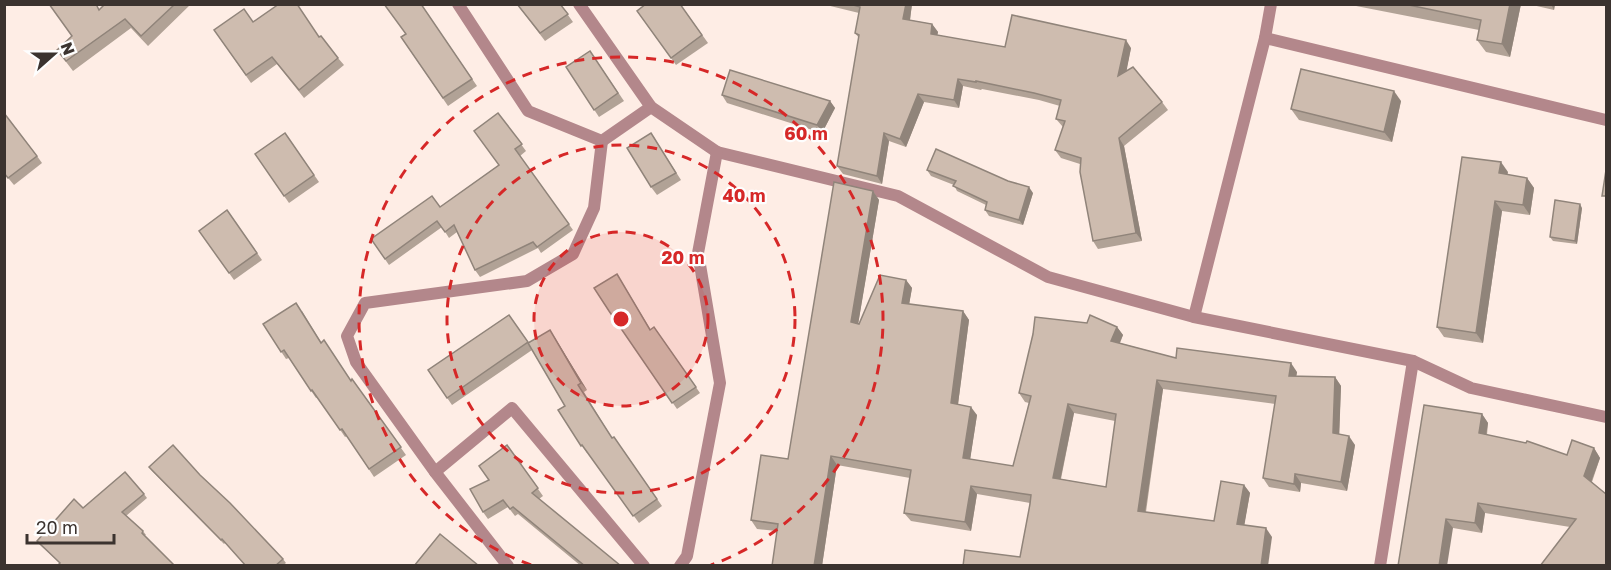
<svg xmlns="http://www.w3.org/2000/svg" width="1611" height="570" viewBox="0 0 1611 570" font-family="'Golos Text',sans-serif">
<rect width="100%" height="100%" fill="#feede5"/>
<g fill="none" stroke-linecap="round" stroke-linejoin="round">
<g stroke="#b3878b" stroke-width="12">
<path d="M458,4L528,111L602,141L651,107"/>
<path d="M579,4L651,107L717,152L898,196L1048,277L1194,317L1413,361L1471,388L1606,417"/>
<path d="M1265,38L1606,120"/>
<path d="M1194,317L1265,38L1271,4"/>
<path d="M435,472L512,408L644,566"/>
<path d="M508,566L435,472L356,362L347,336L365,303L527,281L573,254L594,208L602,141"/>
<path d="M680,566L687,556L720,383L698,253L717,152"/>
<path d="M1380,566L1413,361"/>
</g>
</g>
<g fill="#b1a296" fill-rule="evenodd">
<path d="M105,4H191L148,46L131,28L73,71L57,50Z"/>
<path d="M421,4L477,86L448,106L401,37L405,34Z"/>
<path d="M517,4H560L573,22L545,41Z"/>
<path d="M680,4L708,43L676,65L637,11Z"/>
<path d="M822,4H912L910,20L932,24L938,32L937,35L1005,47L1131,48L1126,71L1162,102L1168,110L1124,146L1142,241L1098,249L1093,241L1080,164L1061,158L1055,150L1063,127L1056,119L1060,106L1039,100L982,89L981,90L963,86L959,108L924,102L906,147L889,141L882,184L843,174L837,166L859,38L855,33L859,13Z"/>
<path d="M1521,4L1510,57L1486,52L1477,40L1479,30L1351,5Z"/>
<path d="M1528,4H1555L1554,10Z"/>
<path d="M253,22L319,37L338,58L344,65L304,98L277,64L251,83L214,30Z"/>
<path d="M590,51L624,101L599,117L566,67Z"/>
<path d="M722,95L830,101L835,108L822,133L727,103Z"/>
<path d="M1401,101L1392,142L1299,120L1291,109Z"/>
<path d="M498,113L526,151L520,156L573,230L541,253L538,248L480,277L475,270L457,232L449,238L442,227L389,265L371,239L440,207L499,165Z"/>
<path d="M285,133L319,182L289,203L255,154Z"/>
<path d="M651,133L681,180L657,195L651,187Z"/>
<path d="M37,156L42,163L14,185L4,173Z"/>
<path d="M927,170L1033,193L1023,225L989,216L985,210L986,205L957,191L954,185L931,176Z"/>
<path d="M1508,172L1507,175L1527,178L1534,188L1530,215L1502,211L1483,343L1444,337L1437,327Z"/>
<path d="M873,191L879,200L858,324L906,280L912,288L909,304L963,311L969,320L958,404L977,415L970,459L1013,466L1029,403L1025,402L1019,393L1117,327L1123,335L1120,343L1176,358L1297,372L1296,376L1335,377L1341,386L1339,434L1355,445L1347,491L1301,483L1300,492L1269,487L1263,478L1275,404L1163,389L1146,512L1214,521L1244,485L1250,493L1244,525L1272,537L1020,557L1030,503L977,494L971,531L911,521L904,513L910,478L837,465L822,566H772L777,531L757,529L751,520L788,459ZM1074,413L1115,421L1106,487L1061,479Z"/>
<path d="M1582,208L1577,244L1553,241L1550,237Z"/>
<path d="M227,210L262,260L234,280L199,231Z"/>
<path d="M617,274L651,330L654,327L700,393L677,409L609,311Z"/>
<path d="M302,311L321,342L351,380L352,379L406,455L374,477L347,436L345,437L318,397L316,398L289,358L286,359L263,324Z"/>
<path d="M509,315L529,343L555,338L587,390L584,392L612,438L614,437L662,506L639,523L588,453H587L558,410L565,406L532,350L452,405L428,370Z"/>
<path d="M1482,414L1488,423L1487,435L1567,455L1594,448L1600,458L1592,482L1606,494L1570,527L1485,513L1482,533L1453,528L1398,566Z"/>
<path d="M507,445L543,496L539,499L621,566H581L518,514L515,516L508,507L488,519L483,512L488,480Z"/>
<path d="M149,467L200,475L283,559L286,563L282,566H246L225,543L224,544L152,471Z"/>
<path d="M144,494L147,498L126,516L143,531L146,535L60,563L40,545L37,541L83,508Z"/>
</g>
<g fill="#90847a">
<path d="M906,4H912L909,27L903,19Z"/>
<path d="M1510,4H1521L1510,57L1502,44Z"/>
<path d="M1551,4H1555L1554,10Z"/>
<path d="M932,24L938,32L936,42L931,34Z"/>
<path d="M1126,40L1131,48L1124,84L1118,76Z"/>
<path d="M958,79L963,86L959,108L954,100Z"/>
<path d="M1394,91L1401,101L1392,142L1384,132Z"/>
<path d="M918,94L924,102L906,147L900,139Z"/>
<path d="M830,101L835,108L822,133L817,125Z"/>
<path d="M884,133L889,141L882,184L877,176Z"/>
<path d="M1119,138L1124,146L1142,241L1136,233Z"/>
<path d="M1501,162L1508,172L1506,183L1499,173Z"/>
<path d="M1527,178L1534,188L1530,215L1523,205Z"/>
<path d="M1029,187L1033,193L1023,225L1019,220Z"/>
<path d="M873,191L879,200L857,331L851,322Z"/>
<path d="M1495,201L1502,211L1483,343L1476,333Z"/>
<path d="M1580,204L1582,208L1577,244L1575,241Z"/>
<path d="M906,280L912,288L908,311L902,303Z"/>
<path d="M963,311L969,320L957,412L951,403Z"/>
<path d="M1117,327L1123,335L1117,349L1111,341Z"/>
<path d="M550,330L555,338L587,390L581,383Z"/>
<path d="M1291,363L1297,372L1295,385L1289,376Z"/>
<path d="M1335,377L1341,386L1339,442L1333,433Z"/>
<path d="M1157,380L1163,389L1144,520L1138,511Z"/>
<path d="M1068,404L1074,413L1059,486L1053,478Z"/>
<path d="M971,407L977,415L969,467L963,458Z"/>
<path d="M1482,414L1488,423L1485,442L1479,433Z"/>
<path d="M1349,436L1355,445L1347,491L1341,482Z"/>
<path d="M1594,448L1600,458L1590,485L1584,476Z"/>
<path d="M831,456L837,465L822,566H814Z"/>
<path d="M1295,474L1301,483L1300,492L1294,484Z"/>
<path d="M1244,485L1250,493L1243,533L1237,524Z"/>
<path d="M971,486L977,494L971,531L965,522Z"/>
<path d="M1478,503L1485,513L1482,533L1475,523Z"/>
<path d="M1446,519L1453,528L1447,566H1439Z"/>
<path d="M1266,528L1272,537L1268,566H1261Z"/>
</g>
<g fill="#cebcaf" stroke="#90847a" stroke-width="1.5" fill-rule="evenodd">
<path d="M49,4H96L99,10L105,4H175L141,36L125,19L66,61L57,50L72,36Z"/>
<path d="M279,4H297L319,37L321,36L338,58L299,90L272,57L246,75L214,30L244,9L253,22Z"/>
<path d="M384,4H421L472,79L443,98L401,37L406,34Z"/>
<path d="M517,4H560L568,14L540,33Z"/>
<path d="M646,4H680L702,35L671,58L637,11Z"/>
<path d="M850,4H906L903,19L932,24L931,34L1005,47L1012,15L1126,40L1118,76L1133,67L1162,102L1119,138L1136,233L1093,241L1080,172L1081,158L1055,150L1065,121L1056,119L1061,100L1034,93L976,81V82L958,79L954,100L918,94L900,139L884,133L877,176L837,166L859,35L855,33L860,7Z"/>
<path d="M1404,4H1510L1502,44L1477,40L1481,20Z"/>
<path d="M590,51L618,93L594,110L566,67Z"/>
<path d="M1301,69L1394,91L1384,132L1291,109Z"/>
<path d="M730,70L830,101L817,125L722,95Z"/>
<path d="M4,113L37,156L8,178L4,173Z"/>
<path d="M498,113L522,144L515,149L569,224L537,247L533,242L475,270L454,225L445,232L437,221L385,259L371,239L432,196L440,207L499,165L474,131Z"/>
<path d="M285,133L314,175L284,196L255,154Z"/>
<path d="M651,133L676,173L651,187L627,148Z"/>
<path d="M936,149L1008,181L1029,187L1019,220L985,210L987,202L953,186L956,181L927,170Z"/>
<path d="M1462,157L1501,162L1499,173L1527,178L1523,205L1495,201L1476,333L1437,327Z"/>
<path d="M1606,170V196H1602Z"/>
<path d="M834,182L873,191L851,322L859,324L880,275L906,280L902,303L963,311L951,403L971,407L963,458L1013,466L1031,396L1019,393L1033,334L1035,317L1087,323L1090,315L1117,327L1111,341L1176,358L1177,348L1291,363L1289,376L1335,377L1333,433L1349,436L1341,482L1295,474L1294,484L1263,478L1276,396L1157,380L1138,511L1214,521L1221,481L1244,485L1237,524L1266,528L1261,566H963L965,550L1020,557L1030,504L1031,495L971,486L965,522L904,513L911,470L831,456L814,566H772L778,524L751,520L761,455L788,459ZM1068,404L1116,414L1106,487L1053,478Z"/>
<path d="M1555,200L1580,204L1575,241L1550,237Z"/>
<path d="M227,210L257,253L229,273L199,231Z"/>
<path d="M617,274L650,330L654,327L696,387L672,403L609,311L594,288Z"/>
<path d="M296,303L321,343L324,340L351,381L352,379L401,447L369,469L342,429L340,430L312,390L311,391L284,350L281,352L263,324Z"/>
<path d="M509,315L528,342L447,398L428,370Z"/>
<path d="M550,330L581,383L578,385L612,438L614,437L657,499L633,516L582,445L581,446L558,410L565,406L528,343Z"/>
<path d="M1424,405L1482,414L1479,433L1526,443L1527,441L1567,455L1572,440L1594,448L1584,476L1606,494V566H1540L1576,519L1478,503L1475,523L1446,519L1439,566H1398Z"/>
<path d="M173,445L200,475L230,503L283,559L275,566H246L222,539L221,540L149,467Z"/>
<path d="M507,445L538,488L532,493L621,566H585L513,507L510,509L503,500L483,512L470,489L489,480L479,466Z"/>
<path d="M125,472L144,494L122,512L143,531L142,533L175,566H59L58,565L60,563L37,541L74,499L83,508Z"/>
<path d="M440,534L479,566H414Z"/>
</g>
<circle cx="621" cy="319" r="87" fill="#d62828" fill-opacity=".12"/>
<g fill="none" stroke="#d62828" stroke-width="3" stroke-dasharray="10 8">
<circle cx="621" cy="319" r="87"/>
<circle cx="621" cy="319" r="174"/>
<path d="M531 565A262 262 0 1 1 711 565"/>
</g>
<circle cx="621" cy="319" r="9" fill="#d62828" stroke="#fefefe" stroke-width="3"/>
<g font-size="18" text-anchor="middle" font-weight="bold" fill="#d62828" stroke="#fefefe" stroke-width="4.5" stroke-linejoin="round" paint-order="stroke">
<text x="806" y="140">60 m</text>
<text x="744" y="202">40 m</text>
<text x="683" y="264">20 m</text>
</g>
<rect width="1611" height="570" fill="none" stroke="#3b332f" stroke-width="12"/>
<g transform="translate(54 54) rotate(69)" stroke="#fefefe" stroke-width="4.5" paint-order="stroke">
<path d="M0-4.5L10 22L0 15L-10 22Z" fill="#3b332f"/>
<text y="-9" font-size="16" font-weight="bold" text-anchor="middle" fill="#3b332f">N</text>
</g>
<path d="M27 534v9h87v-9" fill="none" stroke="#3b332f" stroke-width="3"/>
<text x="36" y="534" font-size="18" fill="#3b332f" stroke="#fefefe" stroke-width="4.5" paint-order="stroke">20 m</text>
</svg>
